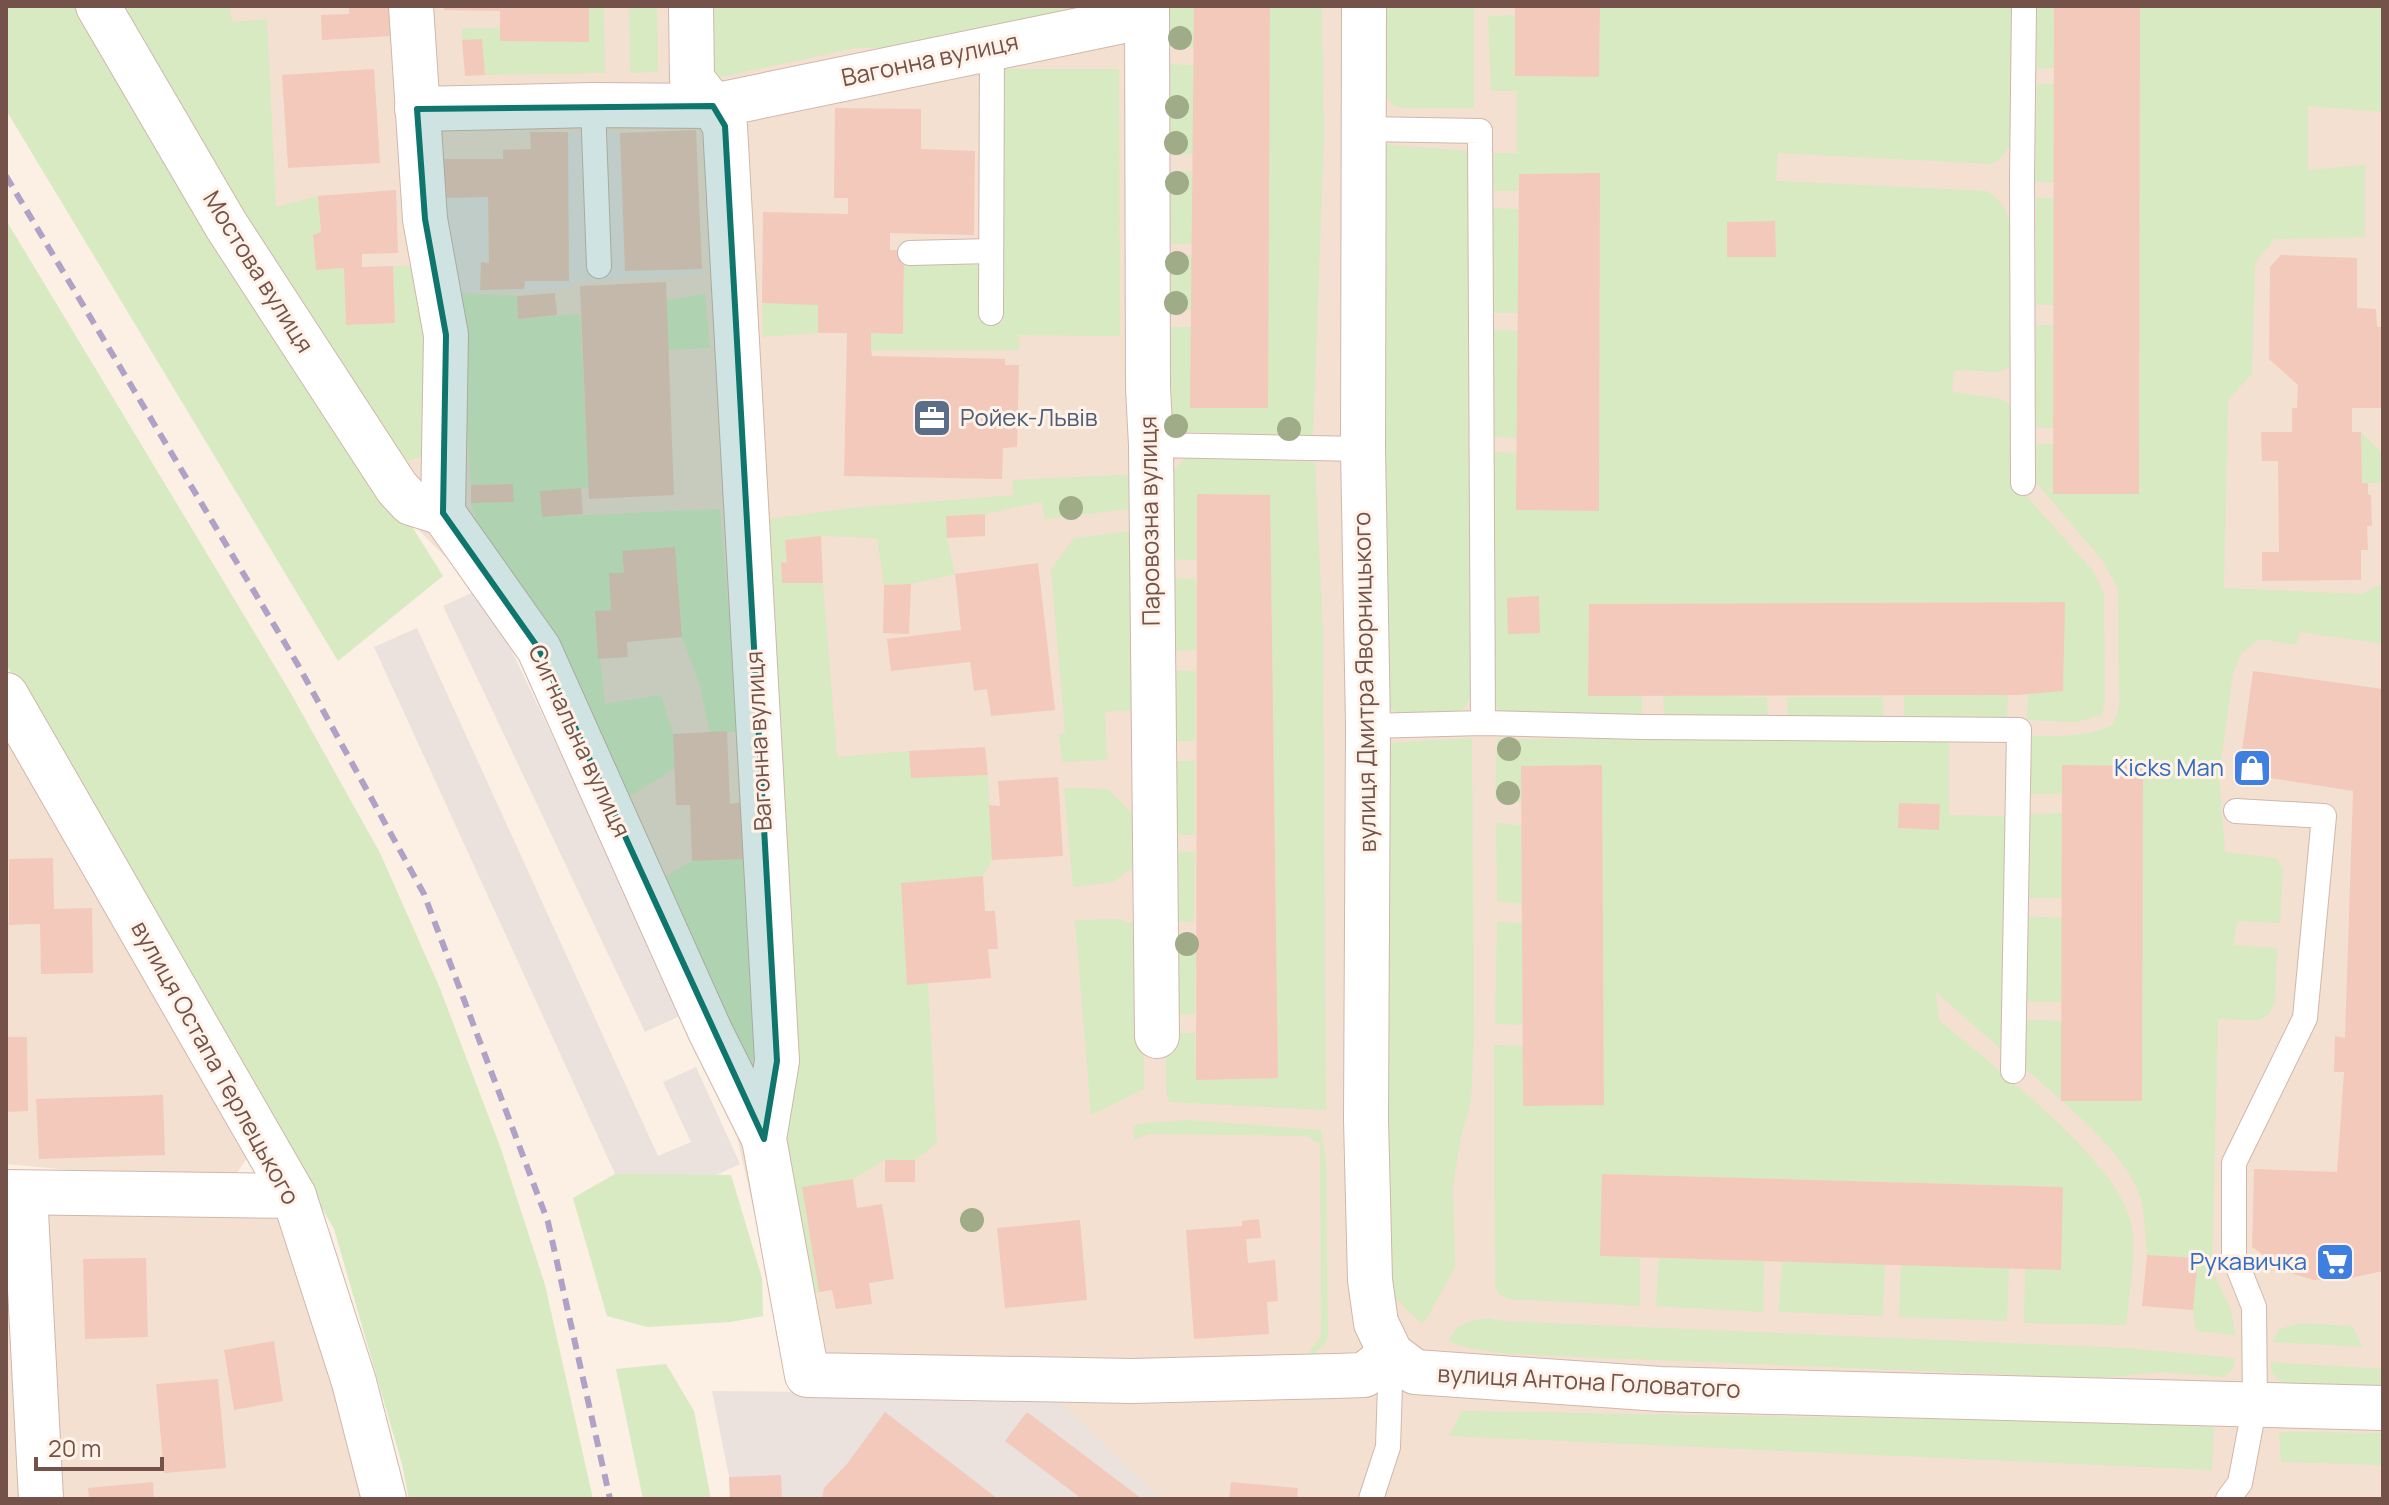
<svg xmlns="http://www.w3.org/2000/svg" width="2389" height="1505" viewBox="0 0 2389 1505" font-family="Manrope,sans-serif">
<rect width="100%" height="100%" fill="#fcefe3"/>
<g fill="#f4e0d1">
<path d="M82,6H2383V1499H1140L803,1377L769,1278L726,1088L508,620L372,483Z"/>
<path d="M6,729L247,1158L229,1185L6,1164Z"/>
<path d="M6,1195L293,1220L372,1499H6Z"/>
</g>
<g fill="#ebe2de">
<path d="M696,130L702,274L578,282L568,289L458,293L438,198L503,159V150L531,149L530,132L620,133Z"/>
<path d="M482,588L684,1014L645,1032L443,606Z"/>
<path d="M417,628L658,1156L691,1142L663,1082L696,1067L740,1164L633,1213L374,647Z"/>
<path d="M712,1391L1053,1395L1161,1499H730L729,1477Z"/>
</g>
<g fill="#d7eac1" fill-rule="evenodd">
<path d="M6,6H85L443,576L338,661L6,110Z"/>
<path d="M125,6H230L232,22L267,19L276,207L318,196L321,232L313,235L316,270L344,268L346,325L395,323L393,266H415L429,379L428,454L394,466L128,28Z"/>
<path d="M589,6H604L605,73L485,75L482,39L462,40V28H500V41L589,42Z"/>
<path d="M629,6H657L658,72L630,73Z"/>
<path d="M701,6H1102L938,47L855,48L722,77L708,73Z"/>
<path d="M1162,6H1194V47L1161,46Z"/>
<path d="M1270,6H1322L1324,137L1313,437L1167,431L1160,327H1191V408L1268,407Z"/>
<path d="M1383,6H1474V108H1400L1395,107L1386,98Z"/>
<path d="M1600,6H2016L2011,143L2004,155L1992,164L1778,153L1776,181L1987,191C1999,198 2004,207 2010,219L2012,365L2000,372L1954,370L1952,392L2002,399L2011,406L2014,482L2093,571L2104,594L2105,703L2102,715L2077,722L2027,720L2028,694L2063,690L2064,602L1589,604L1588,696L1642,695V717L1499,712L1491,698L1489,452L1517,453L1516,510L1599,511L1600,174H1519L1518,191H1494L1493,153H1517V91H1491L1488,16L1515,15V76L1599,77ZM1775,221L1776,257H1727V222Z"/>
<path d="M2037,6H2054V68L2037,69Z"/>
<path d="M2140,6L2383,8V112L2308,106V170L2365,165V237L2275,239L2255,262L2252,374L2228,400L2224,588L2362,594L2380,585L2383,580V644L2300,632L2296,645L2260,639L2242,652L2233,673L2219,777L2225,852L2276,858L2283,869L2280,923L2237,921L2234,945L2277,948L2275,1003L2268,1015L2259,1020L2218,1019L2212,1270L2231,1310L2236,1335L2196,1331L2193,1310L2197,1258L2147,1255C2145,1235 2146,1213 2139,1194C2123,1148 2059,1099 2023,1067L2024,1020L2062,1021L2142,1100L2143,766L2062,794H2026L2027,736C2057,736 2085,738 2113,725L2119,707L2118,588L2102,560L2034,480V444H2053L2054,494H2138Z"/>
<path d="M1161,64L1193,65V154H1161Z"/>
<path d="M1004,69H1119L1120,336L1019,335V350H871V333L903,334L904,265H982L983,323L1003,322Z"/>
<path d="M2037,84H2054V183L2035,182Z"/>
<path d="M1380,144L1470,151L1471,693L1467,705L1459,713L1403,716L1378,702Z"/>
<path d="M1192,171V244H1161L1162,172Z"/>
<rect x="2036" y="198" width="18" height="107"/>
<path d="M1492,208L1518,209V313H1491Z"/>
<path d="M6,220L289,690L380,853L439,986L501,1149L545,1285L593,1499H409L402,1464L334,1229L6,664Z"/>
<path d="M1161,255H1192V310H1160Z"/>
<path d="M458,293L517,296L519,319L580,314L589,488L541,491L542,517L720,509L739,732H710L699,683L682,637L675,547L622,551L624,573L609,574L611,610L595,611L605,704L661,695L673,734L674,769L627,798L483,542L471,503L512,484L471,485Z"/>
<path d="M705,294L710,348L668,350L666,300Z"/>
<path d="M762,303L818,305V333L763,337Z"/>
<path d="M2036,325H2053V428L2035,427Z"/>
<path d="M1490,330L1518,331L1517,438L1489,436Z"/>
<path d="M2361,432L2383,454V483H2362Z"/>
<path d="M1186,457L1315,462L1323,632L1326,1110L1169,1102L1166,1089V1033H1195L1196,1080L1278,1078L1270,495L1197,494L1196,560L1167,559L1169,476Z"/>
<path d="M1120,475L1137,476V500L1129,509L1045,519L1042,502L985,514L947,516V538L955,574L911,584L884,585L877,538L821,536L785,540L787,563H781L782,583H823L837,757L909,751L912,778L988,775L992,860L983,876L901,883L907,985L928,983L937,1143L915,1160H885L853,1179L802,1188L819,1292L810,1294L785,1148L763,520L851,508L1014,495L1012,480Z"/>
<path d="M1138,530L1150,709L1105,712L1107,760L1062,762L1059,734L1065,732L1051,570L1074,538Z"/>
<path d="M1168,578L1196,579V650L1167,651Z"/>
<path d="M1167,670L1196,671L1195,741H1166Z"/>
<path d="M1663,695L1767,697L1768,718L1664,717Z"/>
<path d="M2008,695L2007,721L1904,718V696Z"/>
<path d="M1787,697H1883V719H1788Z"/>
<path d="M1472,738L1474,1035L1471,1101L1460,1141L1453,1187L1455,1267L1426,1320L1421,1323L1393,1296L1385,1274L1383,743Z"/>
<path d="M1497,739H1949V815L2008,816L2005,1053L1936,992L1939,1020C1990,1064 2109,1154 2129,1216C2139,1249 2129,1291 2126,1325L2024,1323L2025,1268L2061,1269L2063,1187L1603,1174L1600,1256L1640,1258V1306L1508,1299L1498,1293L1495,1285L1494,1045L1523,1046V1106L1604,1105L1602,766H1521V802L1495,799ZM1899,803L1940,804L1939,830L1898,828Z"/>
<path d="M1166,761H1195V835L1166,834Z"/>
<path d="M1064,788L1108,789L1133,814L1135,866L1113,882L1073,887Z"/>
<path d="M2062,813V898H2025L2026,814Z"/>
<path d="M1496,823L1521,825L1522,904L1497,901Z"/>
<path d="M1166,851L1195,852L1194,922L1166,921Z"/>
<path d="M746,859L760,1058L738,1061L661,879L692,861Z"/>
<path d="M2025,916L2062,918L2061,1002L2023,1001Z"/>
<path d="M1118,919L1143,927L1144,1089L1091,1115L1075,920Z"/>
<path d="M1497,922L1522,923V1025L1495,1024Z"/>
<path d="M1196,939L1195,1014L1166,1015V940Z"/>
<path d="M1186,1120L1321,1130L1326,1160L1328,1337L1325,1344L1314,1354L1308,1353L1321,1335L1320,1145L1307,1136L1149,1134L1134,1140L1133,1127L1138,1124Z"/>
<path d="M615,1174L731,1175L762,1278L763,1316L730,1322L647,1327L607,1316L573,1198Z"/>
<path d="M1659,1258L1764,1261L1763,1312L1656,1306Z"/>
<path d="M1782,1262L1885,1264L1883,1316L1779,1312Z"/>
<path d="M1901,1265L2009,1268L2007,1321L1899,1317Z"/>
<path d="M1490,1318L1502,1321L2127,1348L2235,1358L2233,1370L2224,1377L2163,1372L2098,1378L1508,1354L1468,1348L1448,1341C1457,1322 1470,1320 1490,1318Z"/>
<path d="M2300,1323L2352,1326L2363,1347L2272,1342L2279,1329Z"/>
<path d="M2271,1362L2383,1369V1386L2284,1383C2275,1378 2270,1373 2271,1362Z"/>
<path d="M666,1364L694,1411L711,1499H643L616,1369Z"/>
<path d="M1462,1411L2214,1424L2212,1470L1449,1436Z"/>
<path d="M2279,1432L2383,1433V1465L2281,1462Z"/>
</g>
<g fill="#f2c9ba">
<path d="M349,6H390L392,36L322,40L321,15L349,14Z"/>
<path d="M445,6H589V42L500,41V11L444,10Z"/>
<path d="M1194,6H1270L1268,408H1190Z"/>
<path d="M1515,6H1600L1599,77L1515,76Z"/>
<path d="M2054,6H2140L2139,494H2053Z"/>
<path d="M482,39L485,75L465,76L462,40Z"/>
<path d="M374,69L380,163L288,168L282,75Z"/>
<path d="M835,108L921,109V149L975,151L974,235L890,233V250H904L903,334L871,333V350L872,356L1005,359V365H1019L1017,447L1003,448L1002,479L844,476L847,333H818V305L762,303L763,212L848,214V198H834Z"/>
<path d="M696,130L702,269L625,271L620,133Z"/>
<path d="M530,132H568L569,281H525L524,289L480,290L481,262L489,263L488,197L438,198V159H503V150L531,149Z"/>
<path d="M1600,173L1599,511L1516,510L1519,174Z"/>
<path d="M396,190L398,253L362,254V267L393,266L395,323L346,325L344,268L316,270L313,235L321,232L318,196Z"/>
<path d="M1775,221L1776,257H1727V222Z"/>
<path d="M2281,255L2357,258V308L2376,309L2377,327H2383V408H2352V432H2361L2362,483H2368V495H2371L2372,526H2367L2368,550H2361V580L2262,581V552H2279L2278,461H2262L2261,432H2292V408H2297L2298,385L2269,359L2270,267Z"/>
<path d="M666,282L674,495L589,499L580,286Z"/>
<path d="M555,293L557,315L518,319L517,296Z"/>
<path d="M513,484L514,502L471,503V485Z"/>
<path d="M581,488L583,514L542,517L540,491Z"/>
<path d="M1197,494L1270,495L1278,1078L1196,1080Z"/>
<path d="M985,514V536L947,538L946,516Z"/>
<path d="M821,536L823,583H782L781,562L787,563L785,540Z"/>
<path d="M675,547L682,637L627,642L628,657L598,659L595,611L611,610L609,573H624L622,551Z"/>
<path d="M1038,563L1055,710L991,716L987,689L974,691L970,662L891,671L887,639L961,630L955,574Z"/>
<path d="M911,584L909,634L883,633L884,585Z"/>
<path d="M1539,596L1540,633L1508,634L1507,598Z"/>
<path d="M2065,602L2063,691L2018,695L1588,696L1589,604Z"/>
<path d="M2253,671L2383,689V1271L2346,1279L2314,1280L2290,1273L2252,1247L2254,1169L2337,1172L2344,1072H2334L2335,1036L2345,1038L2353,791L2239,773Z"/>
<path d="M727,731L730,804L743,802L746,859L692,861L690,805H676L673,734Z"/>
<path d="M985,747L988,775L911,778L909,751Z"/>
<path d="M1602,765L1604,1105L1523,1106L1521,766Z"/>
<path d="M2062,765L2143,766L2142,1101H2061Z"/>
<path d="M1058,777L1063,856L992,860L989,805L1000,806L998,781Z"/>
<path d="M1899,803L1940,804L1939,830L1898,828Z"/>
<path d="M53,858L54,909L92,908L93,973L41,974L40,924L9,925V859Z"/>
<path d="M983,876L985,911H995L998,949H988L991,978L907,985L901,883Z"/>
<path d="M6,1037H27L28,1111L6,1112Z"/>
<path d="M163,1095L165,1155L39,1159L36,1099Z"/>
<rect x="885" y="1160" width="30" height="22"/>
<path d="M1602,1174L2063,1187L2061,1270L1600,1256Z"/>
<path d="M853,1179L857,1208L882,1204L894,1279L869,1283L872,1304L836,1309L832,1290L819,1292L802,1187Z"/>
<path d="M1259,1219L1261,1238L1246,1239L1248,1263L1275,1260L1278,1301L1267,1302L1269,1334L1194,1339L1186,1230L1242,1226V1221Z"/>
<path d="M1080,1220L1087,1300L1005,1308L997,1228Z"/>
<path d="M2147,1255L2198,1258L2193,1310L2142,1306Z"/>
<path d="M146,1258L148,1337L85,1339L83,1259Z"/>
<path d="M274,1341L283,1401L234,1410L224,1350Z"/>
<path d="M218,1379L226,1468L164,1473L156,1384Z"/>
<path d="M885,1412L998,1499H822L824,1488L847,1464Z"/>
<path d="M1027,1412L1055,1433L1142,1499H1082L1005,1441Z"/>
<path d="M781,1475L782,1499H730L729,1477Z"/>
<path d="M153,1482L154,1499H89L88,1488Z"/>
<path d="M1231,1482L1298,1488L1297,1499H1229Z"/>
</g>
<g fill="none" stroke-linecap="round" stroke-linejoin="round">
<g stroke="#d0b7ac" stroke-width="26">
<g id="service">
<path d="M593,105L599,266"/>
<path d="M1365,129L1480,131L1483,723"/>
<path d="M910,253L991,251"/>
<path d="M991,313L992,47"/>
<path d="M1151,445L1363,449"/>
<path d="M2023,483L2022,178L2024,6"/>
<path d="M1368,726L1483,723L1644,727L2019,730L2013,1071"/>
<path d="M1371,1499L1388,1447L1391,1354"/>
<path d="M2228,1499L2240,1483L2255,1404L2254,1307L2234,1257V1163L2305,1018L2324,816L2236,811"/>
</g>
</g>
<g stroke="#d0b7ac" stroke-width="46">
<g id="minor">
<path d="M98,6L226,225L397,488L411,503L443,513"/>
<path d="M411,6L425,219L446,335L443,513L539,649L710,1031L764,1139"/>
<path d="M691,6L692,79L713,106L725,126L777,1061L764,1139L807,1375L1131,1381L1335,1376L1364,1375L1391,1354"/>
<path d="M1147,6L1148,388L1151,445L1157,1036"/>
<path d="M417,109L593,105L713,106L1147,16"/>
<path d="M6,695L294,1196L354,1382L384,1499"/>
<path d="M6,1192L294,1196"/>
<path d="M25,1193L41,1499"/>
</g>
</g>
<g stroke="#d0b7ac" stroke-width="46">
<path id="tertiary" d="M1364,6L1363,449L1368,726L1366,1120L1370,1280L1376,1323L1391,1354L1415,1372L1660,1389L2383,1408"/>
</g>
<use href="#service" stroke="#fff" stroke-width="24"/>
<use href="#minor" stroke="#fff" stroke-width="44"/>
<use href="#tertiary" stroke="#fff" stroke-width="44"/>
<path stroke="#b0a1c6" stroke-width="6" stroke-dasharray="12 8" stroke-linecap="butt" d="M6,176L298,665L424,894L548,1222L610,1499"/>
</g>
<g fill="#a0ab88">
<circle cx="1180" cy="38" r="12"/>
<circle cx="1177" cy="107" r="12"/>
<circle cx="1176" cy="143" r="12"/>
<circle cx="1177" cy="183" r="12"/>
<circle cx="1177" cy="263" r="12"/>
<circle cx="1176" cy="303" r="12"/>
<circle cx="1176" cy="426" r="12"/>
<circle cx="1289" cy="429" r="12"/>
<circle cx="1071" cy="508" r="12"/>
<circle cx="1509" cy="749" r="12"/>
<circle cx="1508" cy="793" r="12"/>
<circle cx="1187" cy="944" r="12"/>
<circle cx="972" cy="1220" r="12"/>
</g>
<path fill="#0f766e" fill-opacity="0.2" stroke="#0f766e" stroke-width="6" stroke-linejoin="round" d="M713,106L725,126L777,1061L764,1139L539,649L443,513L446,335L425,219L417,109Z"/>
<defs>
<g id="office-square" transform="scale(2)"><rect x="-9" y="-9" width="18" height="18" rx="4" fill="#5c6f8a" stroke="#fff3e9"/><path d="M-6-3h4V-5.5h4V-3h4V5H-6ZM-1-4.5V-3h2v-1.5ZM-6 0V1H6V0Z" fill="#fff"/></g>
<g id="shop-square" transform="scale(2)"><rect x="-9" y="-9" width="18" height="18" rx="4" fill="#3f7fe0" stroke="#fff3e9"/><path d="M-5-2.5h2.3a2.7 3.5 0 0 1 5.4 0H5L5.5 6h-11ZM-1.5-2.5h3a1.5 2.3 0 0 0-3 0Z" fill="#fff"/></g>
<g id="supermarket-square" transform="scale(2)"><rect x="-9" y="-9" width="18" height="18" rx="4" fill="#3f7fe0" stroke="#fff3e9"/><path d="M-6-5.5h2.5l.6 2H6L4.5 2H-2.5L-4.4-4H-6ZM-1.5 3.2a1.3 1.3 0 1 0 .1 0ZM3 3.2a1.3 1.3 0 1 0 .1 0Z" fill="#fff"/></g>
</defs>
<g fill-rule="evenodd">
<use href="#office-square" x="932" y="418"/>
<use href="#shop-square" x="2252" y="768"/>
<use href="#supermarket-square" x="2335" y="1262"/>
</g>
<g text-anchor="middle" stroke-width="6" stroke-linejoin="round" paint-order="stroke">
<g font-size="24" fill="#745249" stroke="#fff3e9">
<text transform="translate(930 60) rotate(-12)" y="8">Вагонна вулиця</text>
<text transform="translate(258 272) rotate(58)" y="8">Мостова вулиця</text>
<text transform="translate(1150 521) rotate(-91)" y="8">Паровозна вулиця</text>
<text transform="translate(1365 682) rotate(-91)" y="8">вулиця Дмитра Яворницького</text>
<text transform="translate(579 741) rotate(65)" y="8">Сигнальна вулиця</text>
<text transform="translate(759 741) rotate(-93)" y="8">Вагонна вулиця</text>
<text transform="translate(215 1063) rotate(61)" y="8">вулиця Остапа Терлецького</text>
<text transform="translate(1589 1382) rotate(3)" y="8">вулиця Антона Головатого</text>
</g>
<g font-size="24" fill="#4e5e75" stroke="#fff3e9" text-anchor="start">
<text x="960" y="426">Ройек-Львів</text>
</g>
<g font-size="24" fill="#366cbe" stroke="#fff3e9" text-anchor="end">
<text x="2224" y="776">Kicks Man</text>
<text x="2307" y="1270">Рукавичка</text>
</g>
</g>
<rect width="2389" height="1505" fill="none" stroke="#745249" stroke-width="16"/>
<path d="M36 1457v12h126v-12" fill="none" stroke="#745249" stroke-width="4"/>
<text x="48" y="1457" font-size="24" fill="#745249" stroke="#fff3e9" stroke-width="6" paint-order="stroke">20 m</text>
</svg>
